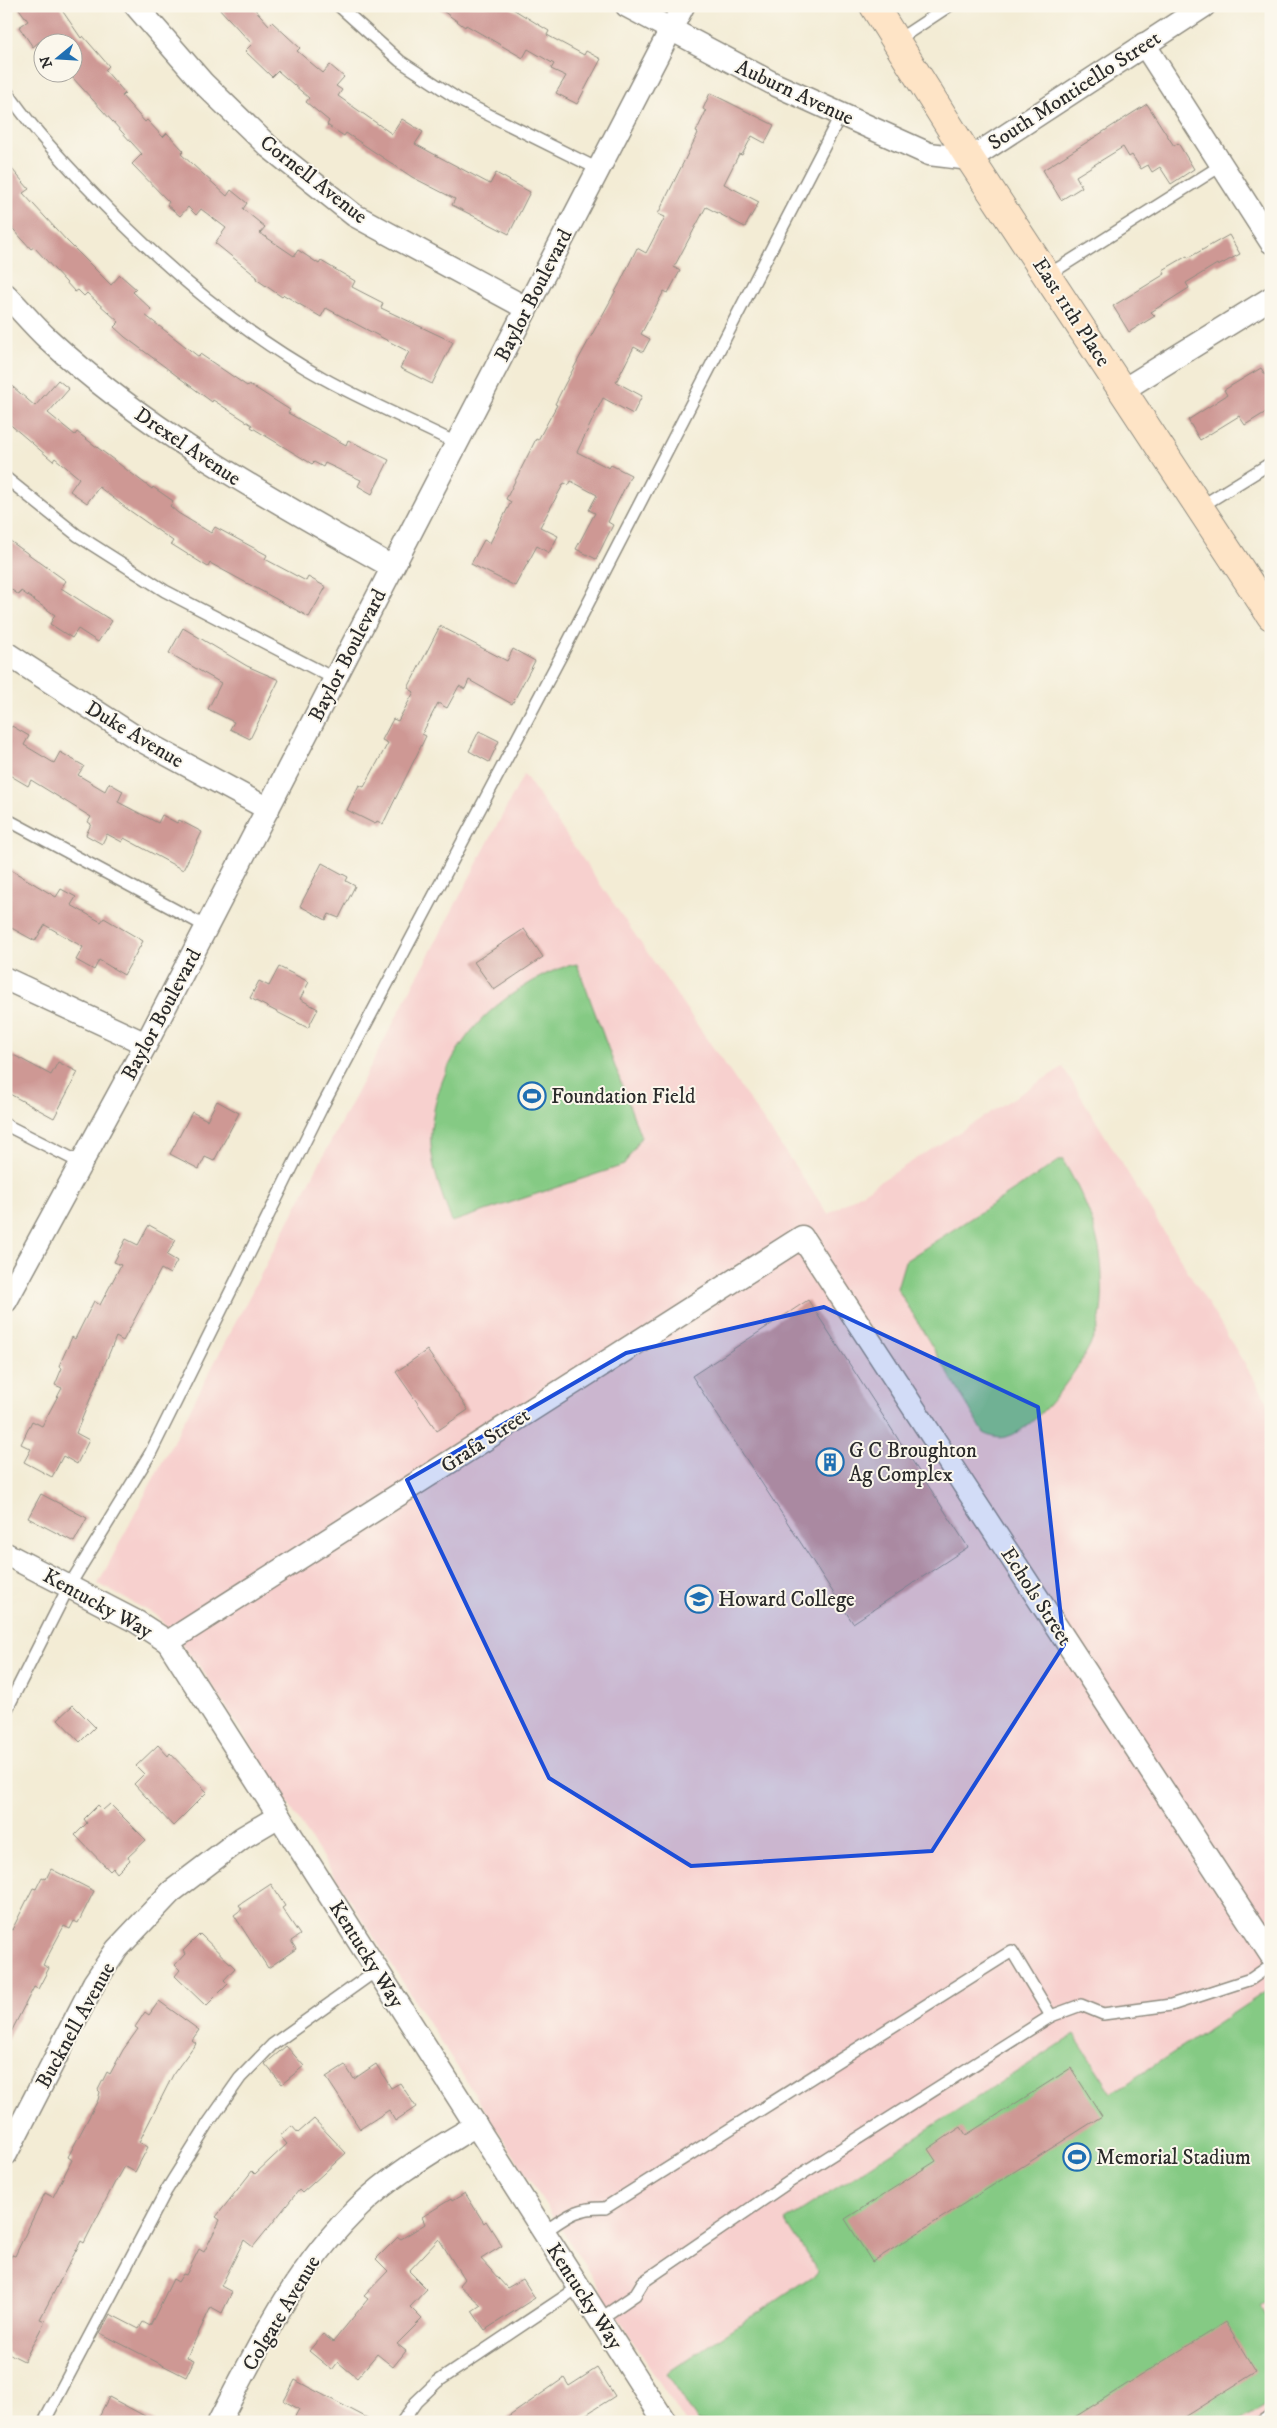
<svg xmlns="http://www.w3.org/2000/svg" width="1277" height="2428" viewBox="0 0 1277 2428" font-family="'IM FELL DW Pica',serif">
<rect width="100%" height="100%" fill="#fbf7ec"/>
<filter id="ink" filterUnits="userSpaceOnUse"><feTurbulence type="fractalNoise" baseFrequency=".02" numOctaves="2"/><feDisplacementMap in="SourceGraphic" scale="10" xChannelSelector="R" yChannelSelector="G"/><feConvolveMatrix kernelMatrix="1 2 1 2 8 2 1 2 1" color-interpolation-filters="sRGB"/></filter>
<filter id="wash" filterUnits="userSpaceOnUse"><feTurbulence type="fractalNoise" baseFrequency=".0096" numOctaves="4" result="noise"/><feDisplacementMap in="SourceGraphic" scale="20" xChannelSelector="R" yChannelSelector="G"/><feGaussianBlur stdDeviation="1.12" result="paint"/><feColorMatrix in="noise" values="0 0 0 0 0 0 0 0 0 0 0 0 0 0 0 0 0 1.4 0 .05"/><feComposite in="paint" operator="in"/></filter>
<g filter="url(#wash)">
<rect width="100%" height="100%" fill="#f3ecd5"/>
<path fill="#f7d0ce" d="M524,774L828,1214L1063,1067L1271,1407V2422H685L201,1668L156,1615L98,1584Z"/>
<g fill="#85ca84" stroke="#587a58">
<path d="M577,964L641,1137L624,1165L452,1222C441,1192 429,1163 431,1130C437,1067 472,1017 525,986C541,976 558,967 577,964Z"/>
<path d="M1062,1159C1084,1196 1102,1235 1102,1280C1103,1295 1102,1314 1097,1329C1087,1359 1039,1429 1006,1437C998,1439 992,1437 984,1433L897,1288L905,1261Z"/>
<path d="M1271,1988V2300L1260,2307L1271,2324V2398L1267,2404L1237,2422H698L667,2373L818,2272L785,2221L1074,2035L1112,2093Z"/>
</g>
<g id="blocks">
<g fill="#ce9894">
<path d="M17,6H59L81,38L83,36L109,66L105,70L125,93L122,96L145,122L147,120L163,137L167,133L184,151L181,154L227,196L231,190L247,203L243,209L265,227L260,233L294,256L298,250L319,264L321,261L355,281L352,287L383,303L381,308L453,342L432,384L400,368L409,352L326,308L321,317L284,295L282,297L256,279L257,277L215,243L226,228L201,209L196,215L188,207L180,216L167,205L169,202L132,164L142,154L72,77V45L75,42H39L33,47L19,27L28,21Z"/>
<path d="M217,6H252L269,25L272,22L300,48L297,51L323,73L330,65L344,77L336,86L342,90L338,96L392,134L402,119L423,132L415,144L490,184L496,173L530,192L509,234L452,205L455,199L412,177L346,133L344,136L327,125L329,121L306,102L309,98L278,71L272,77L245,51L252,44Z"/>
<path d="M436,6H508L549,31L547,35L584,55L586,51L601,59L577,104L556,93L566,76L551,69L554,64L528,49L523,58L466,25L465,27Z"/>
<path d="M710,93L774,125L765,143L752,136L742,155L739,154L724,184L759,202L745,227L706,207L674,267L680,271L668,293L664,291L641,334L650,339L643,352L634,347L616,382L642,396L633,414L603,398L577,452L609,468L611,465L631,475L608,522L613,525L596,559L576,549L595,513L589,510L597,495L571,481L569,485L564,483L540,527L558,536L549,553L537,546L515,586L471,564L484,540L490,543L511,502L506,499L536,439L538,440L557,405L555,404L565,384L620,283L637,248L646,253L665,217L658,214L698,133L696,132L706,111L703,109Z"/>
<path d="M1147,104L1174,146L1178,143L1194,169L1171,184L1160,167L1152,172L1148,165L1141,169L1132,155L1129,157L1123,147L1076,176L1082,187L1061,200L1043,170Z"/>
<path d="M6,162L29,189L23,193L67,241L111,285L120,275L136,289L133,292L151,309L145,315L199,357L200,354L247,386L248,385L257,389L290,410L288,413L346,445L348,440L389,460L372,494L358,486L361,480L325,463L323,467L314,462L312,464L251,427L252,425L213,400L212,402L125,337L114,327L119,322L87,293L84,296L78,290L75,292L34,247L31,249L6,221Z"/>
<path d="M1229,235L1240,254L1218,266L1217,264L1186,283L1189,288L1151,312L1155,316L1129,332L1113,306L1165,274L1163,270L1187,256L1188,258Z"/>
<path d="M1261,368L1271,384V409L1245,425L1239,416L1200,440L1188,420L1227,395L1224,390Z"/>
<path d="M58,380L69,389L48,413L75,435L77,432L152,489L153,487L173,501L170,506L178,513L211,533L215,527L267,555L265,559L306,581L308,577L326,587L309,617L210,563L208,567L171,544L173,541L126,508L99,487L87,503L70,491L79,478L55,458L53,461L6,421V381L35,406Z"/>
<path d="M6,538L66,581L61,588L112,621L98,642L78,629L72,638L50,624L55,615L21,591L19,595L6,586Z"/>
<path d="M440,626L507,661L513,649L535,661L512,704L469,680L465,689L459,686L447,708L438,703L422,734L426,736L383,824L377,821L375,824L347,810L359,785L364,787L388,743L382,740L393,719L398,721L414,692L408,688Z"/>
<path d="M183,628L247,666L279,680L250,739L230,729L234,722L208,709L221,683L169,653Z"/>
<path d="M12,726L29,736L24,745L54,763L60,752L84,766L78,775L105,791L109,783L123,791L118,802L158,823L162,815L177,823L179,820L202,832L183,870L124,838L122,842L107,834L102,844L86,835L91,824L88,822L91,817L31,780L28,786L6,773V735Z"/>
<path d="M479,731L499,741L489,762L469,751Z"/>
<path d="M322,863L348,877L346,881L355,886L339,918L329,914L326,920L300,906Z"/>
<path d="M6,867L56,897L61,889L76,897L71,905L101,922L104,918L143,941L124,975L99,960L94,970L76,960L83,947L45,925L35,941L6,925Z"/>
<path d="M524,929L543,957L494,990L474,962Z"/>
<path d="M279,967L309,982L300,999L318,1009L308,1028L250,998L259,981L269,986Z"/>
<path d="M6,1051L51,1075L58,1062L78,1072L54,1118L6,1092Z"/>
<path d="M217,1101L239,1113L214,1161L205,1157L199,1169L170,1154L192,1112L207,1120Z"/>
<path d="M149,1225L176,1240L167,1255L177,1261L170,1274L161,1269L123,1341L116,1337L76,1433L89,1440L77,1464L63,1456L52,1477L24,1462L31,1449L21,1444L32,1421L42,1426L62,1388L55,1385L62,1368L59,1366L72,1337L75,1339L94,1301L100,1305L121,1265L114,1262L126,1239L138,1245Z"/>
<path d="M808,1300L968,1547L853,1623L692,1376Z"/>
<path d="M427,1350L468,1410L437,1431L396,1372Z"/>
<path d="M41,1494L87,1518L74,1542L28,1518Z"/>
<path d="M73,1705L95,1727L80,1742L58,1719Z"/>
<path d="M158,1745L168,1756L170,1753L207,1792L173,1826L134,1784L144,1774L136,1766Z"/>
<path d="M110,1804L146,1840L128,1857L130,1860L117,1873L113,1868L110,1871L75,1835L87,1823L84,1819L98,1805L103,1810Z"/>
<path d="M51,1869L94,1891L78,1923L74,1921L70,1929L64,1926L43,1965L49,1968L38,1989L34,1987L6,2042V1927L12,1930L33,1888L36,1889L42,1877L46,1879Z"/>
<path d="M271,1884L285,1906L282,1908L300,1935L291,1941L296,1949L268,1968L234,1915L242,1909L239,1905Z"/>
<path d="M200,1934L235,1968L224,1980L228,1984L206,2006L175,1976L180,1970L175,1965L185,1954L183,1951Z"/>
<path d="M159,2001L199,2030L192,2040L196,2043L174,2073L139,2142L148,2147L135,2172L124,2166L115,2182L84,2243L81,2241L40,2319L45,2321L24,2361L6,2352V2265L12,2255L15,2256L45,2193L53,2197L72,2160L68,2157L98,2100L100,2092L98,2090L107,2072L110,2074L123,2050L138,2029L135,2027L145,2012L149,2015Z"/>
<path d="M286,2046L304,2066L282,2084L265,2064Z"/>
<path d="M376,2064L391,2088L400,2083L416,2107L395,2121L389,2110L360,2129L326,2077L345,2065L354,2079Z"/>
<path d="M1071,2068L1102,2116L872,2262L845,2219L936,2161L928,2149L961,2127L966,2135Z"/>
<path d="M314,2119L346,2153L302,2193L299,2190L253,2247L244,2240L221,2286L232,2292L222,2313L211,2307L187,2357L194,2360L186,2377L100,2333L110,2314L139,2329L143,2322L150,2326L173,2279L178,2282L183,2274L186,2275L199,2249L204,2252L220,2220L216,2217L252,2171L255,2174L287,2144L280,2136L292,2126L298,2133Z"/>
<path d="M465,2193L484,2223L486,2221L502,2246L481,2259L507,2288L523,2279L535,2298L485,2330L472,2311L481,2305L459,2285L464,2279L439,2239L409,2271L427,2289L410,2307L422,2319L397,2344L406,2351L393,2367L377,2354L357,2378L338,2362L332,2370L309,2351L323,2334L333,2342L368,2299L364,2296L388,2271L376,2259L398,2237L401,2239L425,2224L422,2217L451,2199L452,2201Z"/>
<path d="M1225,2322L1256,2372L1176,2422H1067Z"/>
<path d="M597,2368L615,2396L574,2422H501L564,2378L569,2386Z"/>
<path d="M295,2380L308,2387L375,2422H292L299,2409L284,2401Z"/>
<path d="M109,2397L156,2422H96Z"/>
</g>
</g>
</g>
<g filter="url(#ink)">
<use href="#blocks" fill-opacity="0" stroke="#8f8c80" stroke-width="1"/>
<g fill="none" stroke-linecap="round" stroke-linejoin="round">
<g stroke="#8f8c80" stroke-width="14">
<g id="lane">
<path d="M339,6L400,61L461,101L598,169"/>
<path d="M896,41L949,6"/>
<path d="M6,90C29,125 58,155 86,186C156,260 233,328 323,378C366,402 412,421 456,443"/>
<path d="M1048,275L1222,165"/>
<path d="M6,478L77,535L165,591L335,679"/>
<path d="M1200,507L1271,463"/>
<path d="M6,819L207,927"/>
<path d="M6,1125L81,1163"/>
<path d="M6,1711L69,1586L150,1454L322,1107L563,652L841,114"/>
<path d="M544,2232C566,2217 577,2207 605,2208L1012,1951L1051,2016"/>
<path d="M600,2319L635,2295L643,2282L789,2182L1051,2016L1081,2005L1103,2014L1171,2005L1251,1979L1271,1965"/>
<path d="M44,2422L166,2191L209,2122L240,2078L272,2045L377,1970"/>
<path d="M402,2422L416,2402L437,2382L579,2287"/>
<path d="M1261,2422L1271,2415"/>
</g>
</g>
<g stroke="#8f8c80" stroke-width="25">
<g id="street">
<path d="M136,6L203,83L269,147L354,215L526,308"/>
<path d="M627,6L774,84L929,154L970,159L1204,6"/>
<path d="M1144,44L1271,242"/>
<path d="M6,295C20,309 33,325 48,339C149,433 272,499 392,567"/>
<path d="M1123,390L1271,298"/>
<path d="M6,653L137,738L268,809"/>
<path d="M6,979L146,1044"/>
<path d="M6,1301L146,1044L683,6"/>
<path d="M6,1554L137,1622L168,1642L665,2422"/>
<path d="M168,1642L802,1237L1271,1955"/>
<path d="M6,2154L94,1983L117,1949L171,1892L242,1838L279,1816"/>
<path d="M219,2422C259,2345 296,2267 360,2206C394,2173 436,2150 476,2125"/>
</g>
</g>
<g stroke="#8f8c80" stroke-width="30">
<path id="secondary" d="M874,6L970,159L1271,616"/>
</g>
<use href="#lane" stroke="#fff" stroke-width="11"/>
<use href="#street" stroke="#fff" stroke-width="22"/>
<use href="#secondary" stroke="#fee4c6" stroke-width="28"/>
</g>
</g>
<path fill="#1d4ed8" fill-opacity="0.2" stroke="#1d4ed8" stroke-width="4" stroke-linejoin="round" d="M824,1307L1038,1407L1064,1645L932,1851L691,1866L549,1778L407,1480L626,1353Z"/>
<defs>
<g id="stadium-ring" transform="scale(1.4375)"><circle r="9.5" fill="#fbf7ec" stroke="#1f6fb2" stroke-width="1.5"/><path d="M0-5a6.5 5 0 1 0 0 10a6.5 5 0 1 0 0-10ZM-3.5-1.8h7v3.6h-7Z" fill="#1f6fb2"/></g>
<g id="building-ring" transform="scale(1.4375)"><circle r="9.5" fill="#fbf7ec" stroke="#1f6fb2" stroke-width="1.5"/><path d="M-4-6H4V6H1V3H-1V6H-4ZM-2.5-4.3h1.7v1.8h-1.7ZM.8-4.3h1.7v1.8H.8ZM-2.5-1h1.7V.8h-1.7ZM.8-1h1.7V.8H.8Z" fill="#1f6fb2"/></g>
<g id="university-ring" transform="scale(1.4375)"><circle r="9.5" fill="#fbf7ec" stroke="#1f6fb2" stroke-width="1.5"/><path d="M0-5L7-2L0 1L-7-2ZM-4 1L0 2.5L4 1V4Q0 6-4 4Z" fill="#1f6fb2"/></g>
</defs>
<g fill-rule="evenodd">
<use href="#stadium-ring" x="532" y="1096"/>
<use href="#building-ring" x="830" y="1462"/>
<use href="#university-ring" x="699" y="1599"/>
<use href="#stadium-ring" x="1077" y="2157"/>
</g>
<g text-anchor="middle" stroke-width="4" stroke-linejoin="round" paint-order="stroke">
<g font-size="21" fill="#2b2b2b" stroke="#fbf7ec">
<text transform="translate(1074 90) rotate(-33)" y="7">South Monticello Street</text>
<text transform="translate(795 92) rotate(25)" y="7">Auburn Avenue</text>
<text transform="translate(314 179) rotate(38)" y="7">Cornell Avenue</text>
<text transform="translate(533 295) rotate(-63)" y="7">Baylor Boulevard</text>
<text transform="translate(1072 312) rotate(57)" y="7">East 11th Place</text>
<text transform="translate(188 446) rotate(34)" y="7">Drexel Avenue</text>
<text transform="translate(347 655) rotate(-63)" y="7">Baylor Boulevard</text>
<text transform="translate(135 734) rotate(31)" y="7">Duke Avenue</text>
<text transform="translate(161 1014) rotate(-62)" y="7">Baylor Boulevard</text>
<text transform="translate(485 1440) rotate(-33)" y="7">Grafa Street</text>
<text transform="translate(1037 1596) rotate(57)" y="7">Echols Street</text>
<text transform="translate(98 1603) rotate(29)" y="7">Kentucky Way</text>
<text transform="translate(367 1954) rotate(58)" y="7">Kentucky Way</text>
<text transform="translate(75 2025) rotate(-61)" y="7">Bucknell Avenue</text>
<text transform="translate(585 2296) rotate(57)" y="7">Kentucky Way</text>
<text transform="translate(281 2313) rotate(-59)" y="7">Colgate Avenue</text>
</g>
<g font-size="21" fill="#2b2b2b" stroke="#fbf7ec" text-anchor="start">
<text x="551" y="1103">Foundation Field</text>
<text x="849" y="1457">G C Broughton<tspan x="849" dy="24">Ag Complex</tspan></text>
<text x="718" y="1606">Howard College</text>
<text x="1096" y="2164">Memorial Stadium</text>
</g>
</g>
<rect width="1277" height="2428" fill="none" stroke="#fbf7ec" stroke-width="25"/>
<g transform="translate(58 58) rotate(252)"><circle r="24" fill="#fbf7ec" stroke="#a8a59f"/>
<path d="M0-4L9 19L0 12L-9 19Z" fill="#1f6fb2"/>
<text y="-8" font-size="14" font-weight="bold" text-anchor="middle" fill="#2b2b2b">N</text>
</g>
</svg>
